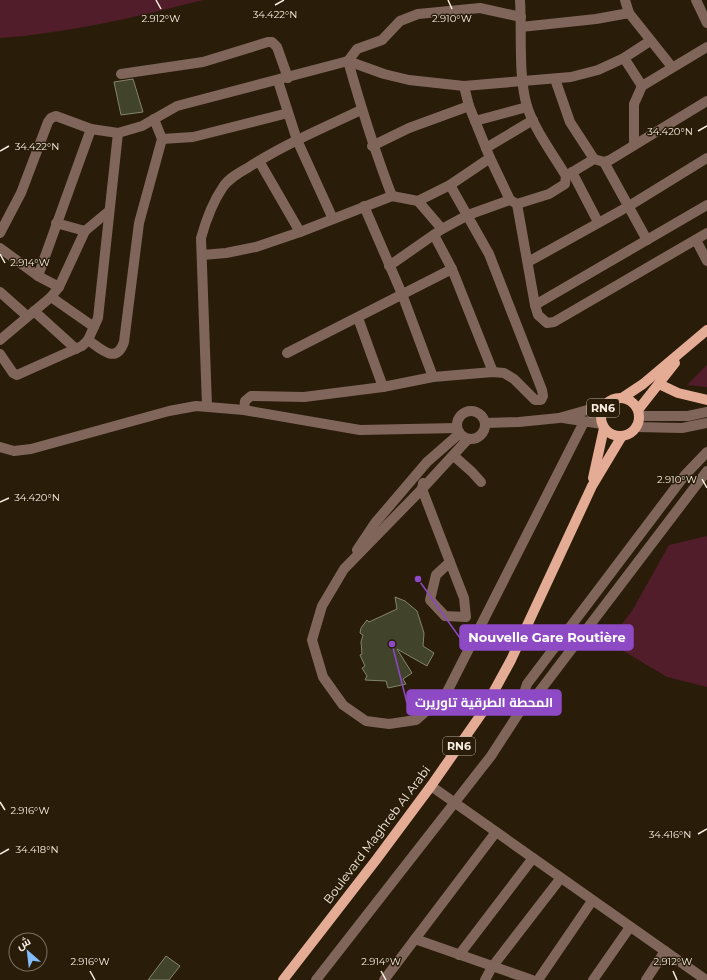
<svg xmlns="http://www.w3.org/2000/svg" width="707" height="980" viewBox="0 0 707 980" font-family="Montserrat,Cairo,sans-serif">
<rect width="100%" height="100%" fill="#291c08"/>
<g fill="#521d2a">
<path d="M0,0H203C136,17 69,33 0,38Z"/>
<path d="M707,365V387L687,385Z"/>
<path d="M707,536V687L667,677L622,650L618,629L632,611L669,545Z"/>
</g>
<g fill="#41432a" stroke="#83866b">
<path d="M133,79L143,112L121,115L114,82Z"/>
<path d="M395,597L405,601L417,611L424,633L423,646L434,653L427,666L397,649L412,673L403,679L406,684L388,688L386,681L365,680L367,676L362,668L365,666L360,655L362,654L361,642L363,635L360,633L361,628L367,620L369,622L397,609Z"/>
<path d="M166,956L180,966L169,980H148Z"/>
</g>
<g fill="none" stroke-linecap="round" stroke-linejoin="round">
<g stroke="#80655a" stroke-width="10">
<path d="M520,0C522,32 518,76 527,106C533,127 554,156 566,176"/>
<path d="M625,0L629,13"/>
<path d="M696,0L707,23"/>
<path d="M521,27L596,19L629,13L672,67"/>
<path d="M624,58L642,86"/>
<path d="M121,74L203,62L268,42H272L277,47L288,78"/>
<path d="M555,79L570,122L594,159"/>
<path d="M278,81L297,140L333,219"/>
<path d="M464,86L469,106L486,148"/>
<path d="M475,121L527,107"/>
<path d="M162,139L193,137L288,113"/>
<path d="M634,145V104L642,86L707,47"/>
<path d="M372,146L409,128L469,106"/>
<path d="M490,158L510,200"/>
<path d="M259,161L300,232"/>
<path d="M604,162L647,240"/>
<path d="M572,172L598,222"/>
<path d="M392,196C375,152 361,107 348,61L357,49L382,40L400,21L418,14L480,8L521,17"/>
<path d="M418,201L450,185L490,158L486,148L533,120"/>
<path d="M517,204L535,305L538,315L547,323L554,322L707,233"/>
<path d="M364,206L402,294L433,377"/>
<path d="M56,223L85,231"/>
<path d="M0,233L21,193L48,122L51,118L56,116L91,129L118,133L142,126L177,106L348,61L384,74L409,80L464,86L571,77L598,70L624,58L650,41"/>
<path d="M434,235L452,269L493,372"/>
<path d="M696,240L707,261"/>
<path d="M0,248L38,276L59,287"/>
<path d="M202,255L226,253L256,247L300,232L392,196L418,201L442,229"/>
<path d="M528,262L629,206L707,158"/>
<path d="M389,266L442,229L468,215L510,200L517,204L549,194L565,184L566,176L594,159L604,162L610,160L707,101"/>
<path d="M38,276L91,129"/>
<path d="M0,292L27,316"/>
<path d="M51,297L94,327"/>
<path d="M535,305L707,205"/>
<path d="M34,311L76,349"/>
<path d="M358,318L383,387"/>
<path d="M0,340L51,297L59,287L85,231L109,211"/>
<path d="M88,340C101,349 116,365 124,342L139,223L162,139L154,119"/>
<path d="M287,353L452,269"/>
<path d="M0,354L13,373L17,375L82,346L88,340L98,318L118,133"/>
<path d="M207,406L201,238C206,220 212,203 223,187C229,178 240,172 249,167C285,144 323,128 361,110"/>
<path d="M244,410L245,401L251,396L304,397L383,387L433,377L493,372L504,373L514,379L535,400H541L543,396L542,390L489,254L450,185"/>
<circle cx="471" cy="425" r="14"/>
<path d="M639,416H688L707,412"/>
<path d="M563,418L602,424"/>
<path d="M485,423L519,422L559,418L605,405"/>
<path d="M636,427L682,428L707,423"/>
<path d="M468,439L422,489L344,569L322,606L312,640L323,677L343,705L366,721L389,724L416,720L446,694L584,422"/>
<path d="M0,447L14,451L31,449L169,411L196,406L244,410L360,430L457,428"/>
<path d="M454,456L472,472L481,482"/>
<path d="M423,483L422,489L450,562"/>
<path d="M357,550L375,523L427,462L459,434"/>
<path d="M450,562L464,598L466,617L445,616L430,600L436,575Z"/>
<path d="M524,705V693L527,684L685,475L707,452"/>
<path d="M431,786L706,980"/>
<path d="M415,939L532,980"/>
<path d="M459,955L533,858"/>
<path d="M316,980L491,756L524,705L539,692L707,471"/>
<path d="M384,980L496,832"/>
<path d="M485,980L492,967L560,879"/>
<path d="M538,980L592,901"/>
<path d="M593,980L630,927"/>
<path d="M646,980L665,951"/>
</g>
<g stroke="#e4ab95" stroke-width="10">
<path d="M659,384L678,393L707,400"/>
<path d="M622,398L643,384L707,330"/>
<circle cx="620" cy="417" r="19"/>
<path d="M638,410L675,363"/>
<path d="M593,478L604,428"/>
<path d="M283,980L376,860L431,786L482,713L511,660L592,486L622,436"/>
</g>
</g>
<path fill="none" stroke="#f7eee1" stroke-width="1.5" d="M156,0L161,9M448,0L452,9M275,5L284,0M698,131L707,126M0,151L9,146M0,254L5,263M702,479L707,488M0,502L9,498M0,802L5,810M698,834L707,829M0,854L9,849M90,971L95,980M381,971L386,980M673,971L677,980"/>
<g text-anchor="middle" stroke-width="3" stroke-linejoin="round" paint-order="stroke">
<g fill="#291c08" stroke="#b9afa0" stroke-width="1">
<rect x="587" y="399" width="32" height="18" rx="3"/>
<rect x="443" y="737" width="32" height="18" rx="3"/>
</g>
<g font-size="11" font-weight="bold" fill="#f7eee1">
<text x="603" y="412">RN6</text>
<text x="459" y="750">RN6</text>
</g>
<g font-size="12" fill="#f7eee1" stroke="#291c08">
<text transform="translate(377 835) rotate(-53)" y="4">Boulevard Maghreb Al Arabi</text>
</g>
</g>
<g font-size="10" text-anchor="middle" fill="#f7eee1" stroke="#291c08" stroke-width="3" stroke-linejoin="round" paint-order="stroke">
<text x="275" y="18">34.422°N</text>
<text x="161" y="22">2.912°W</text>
<text x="452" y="22">2.910°W</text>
<text x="670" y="135">34.420°N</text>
<text x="37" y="150">34.422°N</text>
<text x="30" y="266">2.914°W</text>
<text x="677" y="483">2.910°W</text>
<text x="37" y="501">34.420°N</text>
<text x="30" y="814">2.916°W</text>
<text x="670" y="838">34.416°N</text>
<text x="37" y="853">34.418°N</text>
<text x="90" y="965">2.916°W</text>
<text x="381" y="965">2.914°W</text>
<text x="673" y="965">2.912°W</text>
</g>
<path fill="none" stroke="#8e49c4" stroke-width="1.5" d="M418 579L460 638M392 644L407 703"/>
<g fill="#8e49c4" stroke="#291c08" stroke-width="1.5">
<circle cx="418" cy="579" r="4"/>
<circle cx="392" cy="644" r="4"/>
</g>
<g fill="#8e49c4" stroke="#8e49c4" stroke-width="1.5">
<rect x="460" y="625" width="173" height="25" rx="4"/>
<rect x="407" y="690" width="154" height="25" rx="4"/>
</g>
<g font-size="13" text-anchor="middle" font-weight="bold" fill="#fff">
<text x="547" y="642">Nouvelle Gare Routière</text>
<text x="484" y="707">المحطة الطرقية تاوريرت</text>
</g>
<g transform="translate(28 952) rotate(332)"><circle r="19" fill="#291c08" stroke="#7b705f"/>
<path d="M0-3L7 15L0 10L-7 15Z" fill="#83bcfb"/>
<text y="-6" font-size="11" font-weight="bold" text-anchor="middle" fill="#f7eee1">ش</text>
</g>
</svg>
